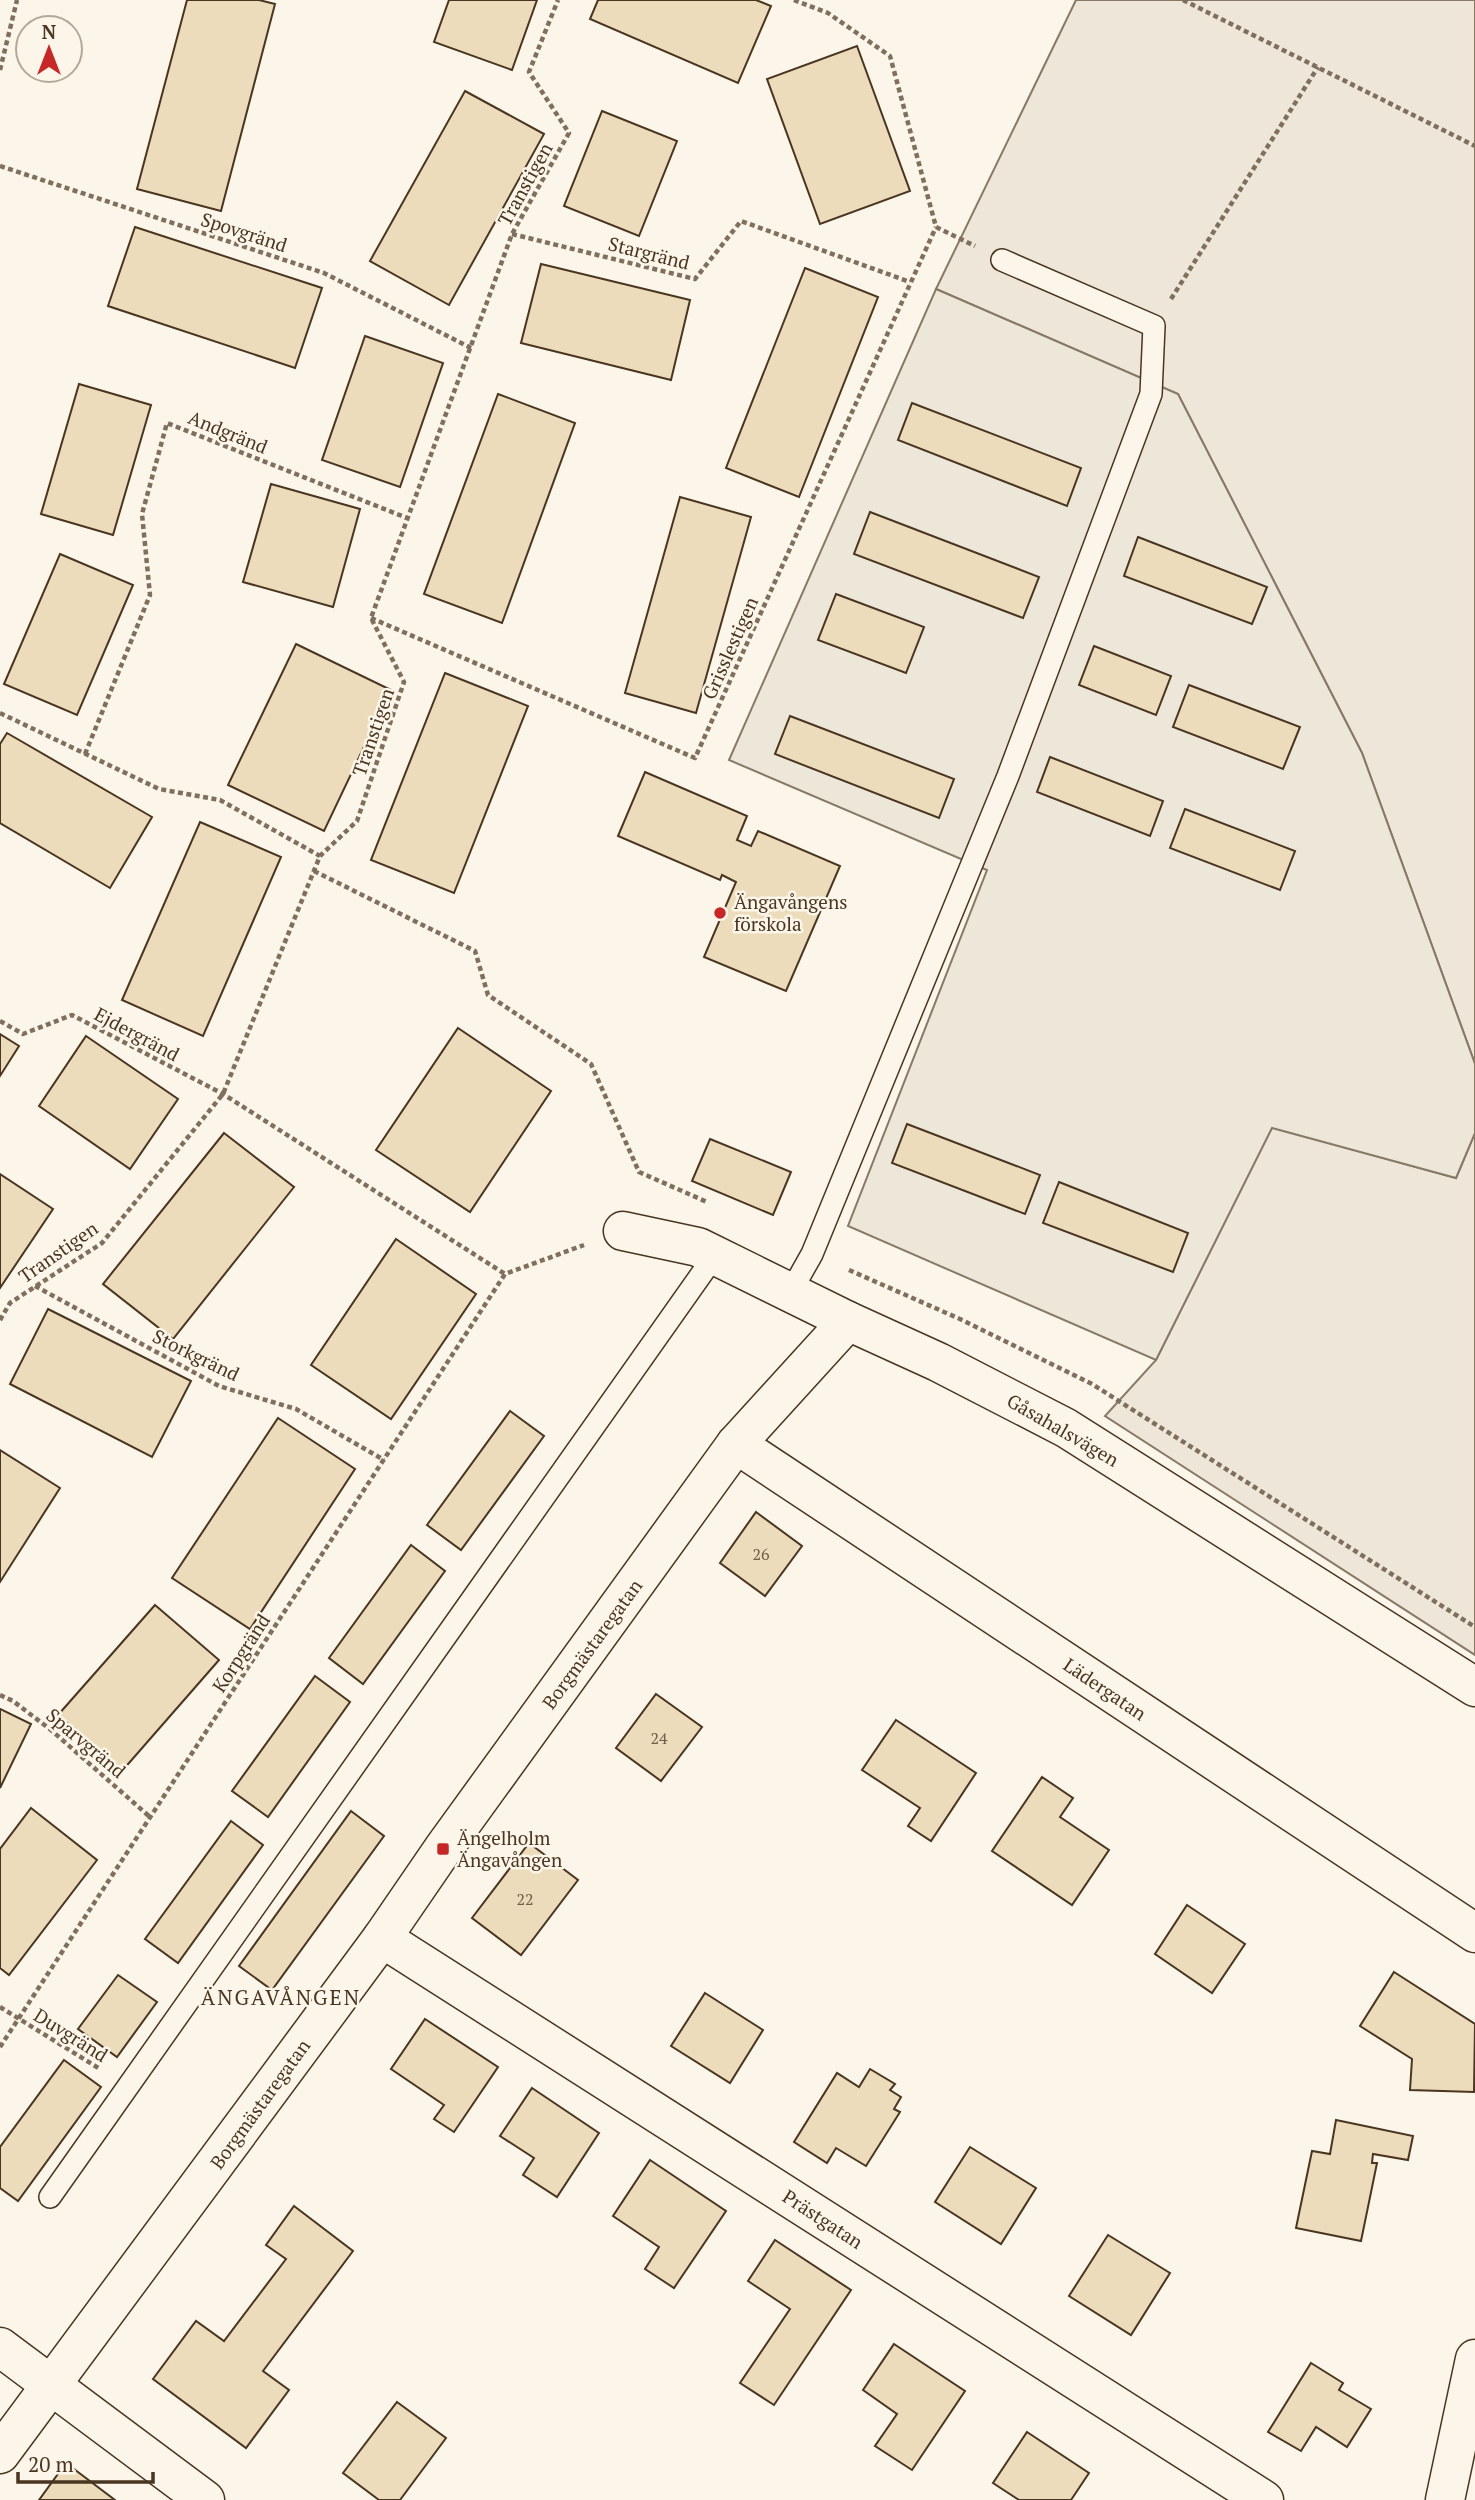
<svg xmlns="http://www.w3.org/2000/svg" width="1475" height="2500" viewBox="0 0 1475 2500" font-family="'PT Serif',serif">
<rect width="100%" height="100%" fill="#fbf6e9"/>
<g fill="#ede6d9" stroke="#887966" stroke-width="2">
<path d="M1076,0H1475V1064L1362,753L1178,394L936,289Z"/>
<path d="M1272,1127L1456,1178L1475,1133V1655L1105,1416L1156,1360Z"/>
</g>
<path fill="#ede7d9" stroke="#887966" stroke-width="2" d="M936,289L1178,394L1362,753L1475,1064V1133L1456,1178L1272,1128L1156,1360L848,1226L987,870L729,760Z"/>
<g fill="#ecdcbc" stroke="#4a3520" stroke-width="2">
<path d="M187,0H259L275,4L221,211L137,189Z"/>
<path d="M449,0H537L512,70L434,42Z"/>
<path d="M598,0H756L771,6L738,83L590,19Z"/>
<path d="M857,46L910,191L820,224L767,79Z"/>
<path d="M465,91L544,134L449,305L370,261Z"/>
<path d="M602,111L677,141L639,236L564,206Z"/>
<path d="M135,227L322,288L295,368L108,306Z"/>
<path d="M541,264L690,300L671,380L521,343Z"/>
<path d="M805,268L878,297L799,497L726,468Z"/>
<path d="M365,336L443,363L400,487L322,460Z"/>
<path d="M79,384L151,405L113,535L41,514Z"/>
<path d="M498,394L575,423L502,623L424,594Z"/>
<path d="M912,403L1081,468L1067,506L898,440Z"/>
<path d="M271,484L360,509L333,607L243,582Z"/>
<path d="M680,497L751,517L696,713L625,693Z"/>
<path d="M870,512L1039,577L1023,618L854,554Z"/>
<path d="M1138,537L1267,587L1252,624L1124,576Z"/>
<path d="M60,554L133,585L77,715L4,684Z"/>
<path d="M836,594L924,627L906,673L818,640Z"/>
<path d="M296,644L391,690L324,831L228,785Z"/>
<path d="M1094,646L1171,676L1156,715L1079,685Z"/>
<path d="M445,673L528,706L454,893L371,860Z"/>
<path d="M1189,685L1300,727L1283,769L1173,727Z"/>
<path d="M790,716L954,779L939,818L775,754Z"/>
<path d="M7,733L152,817L110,888L0,823V744Z"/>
<path d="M1050,757L1163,801L1150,836L1037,792Z"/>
<path d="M645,772L747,816L737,840L751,846L758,831L840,866L786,991L704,957L736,882L722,875L720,880L618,836Z"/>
<path d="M1185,809L1295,851L1280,890L1170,848Z"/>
<path d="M200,822L281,857L203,1036L122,1000Z"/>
<path d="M458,1028L551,1091L470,1212L376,1150Z"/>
<path d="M0,1034L19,1046L0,1076Z"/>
<path d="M86,1036L178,1099L130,1169L39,1106Z"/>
<path d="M907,1124L1040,1175L1025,1214L892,1163Z"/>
<path d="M224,1133L294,1187L173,1339L103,1284Z"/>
<path d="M710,1139L791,1172L773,1215L692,1181Z"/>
<path d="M0,1174L53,1209L0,1288Z"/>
<path d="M1059,1182L1188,1233L1173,1272L1043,1223Z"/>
<path d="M396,1239L476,1294L391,1419L311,1365Z"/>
<path d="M48,1309L191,1381L152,1457L10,1384Z"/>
<path d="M510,1411L544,1436L461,1550L427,1525Z"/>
<path d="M278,1418L355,1469L250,1629L172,1578Z"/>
<path d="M0,1450L60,1488L0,1582Z"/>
<path d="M756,1512L802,1546L765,1596L720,1563Z"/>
<path d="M411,1545L445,1571L363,1684L329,1658Z"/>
<path d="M155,1605L219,1660L122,1771L58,1715Z"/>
<path d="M315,1676L350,1702L268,1817L232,1791Z"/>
<path d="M656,1694L702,1727L661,1781L616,1748Z"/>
<path d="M0,1709L31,1724L0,1788Z"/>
<path d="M896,1720L976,1773L931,1841L908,1826L920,1808L862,1770Z"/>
<path d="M1042,1777L1073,1798L1060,1817L1109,1850L1072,1905L992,1851Z"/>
<path d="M31,1808L97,1860L9,1975L0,1968V1849Z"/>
<path d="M351,1811L384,1836L272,1990L239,1966Z"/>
<path d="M231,1821L263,1845L178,1963L145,1939Z"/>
<path d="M529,1843L578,1880L521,1955L472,1918Z"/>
<path d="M1187,1905L1245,1944L1212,1993L1155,1954Z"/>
<path d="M1394,1972L1475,2024L1474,2092L1410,2090L1412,2059L1360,2026Z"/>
<path d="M118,1975L157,2002L117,2057L78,2029Z"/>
<path d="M705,1993L763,2030L730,2083L671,2046Z"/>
<path d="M425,2019L498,2067L454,2132L434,2119L444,2105L391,2069Z"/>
<path d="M64,2060L101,2087L18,2201L0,2188V2147Z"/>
<path d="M870,2069L895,2084L890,2090L901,2097L894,2109L900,2112L866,2166L836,2148L827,2163L794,2142L837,2073L859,2087Z"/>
<path d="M532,2088L599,2133L557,2197L523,2175L534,2158L500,2136Z"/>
<path d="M1336,2120L1413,2136L1408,2160L1373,2154L1372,2163H1377L1361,2241L1296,2228L1312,2151L1330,2154Z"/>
<path d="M970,2147L1036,2188L1001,2244L935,2202Z"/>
<path d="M650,2160L726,2211L674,2288L645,2269L659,2247L613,2216Z"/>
<path d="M294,2206L353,2251L263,2371L289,2390L246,2448L153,2379L196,2321L224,2341L286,2259L266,2245Z"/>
<path d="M1108,2235L1170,2273L1131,2335L1069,2296Z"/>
<path d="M775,2240L851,2290L774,2405L740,2383L790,2309L748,2281Z"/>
<path d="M894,2344L965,2391L912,2470L875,2446L897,2414L863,2390Z"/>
<path d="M1311,2363L1343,2383L1339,2390L1371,2409L1347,2447L1316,2427L1301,2451L1268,2432Z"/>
<path d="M397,2402L446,2438L400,2500H379L343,2473Z"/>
<path d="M1027,2432L1089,2473L1071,2500H1019L993,2483Z"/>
<path d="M66,2463L115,2500H39Z"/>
</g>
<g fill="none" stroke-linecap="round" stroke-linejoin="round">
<g stroke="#4a3520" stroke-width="24">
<g id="lane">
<path d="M790,1293L812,1254L1008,776L1151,394L1154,326L1002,260"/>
<path d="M50,2197L715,1255"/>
</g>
</g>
<g stroke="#4a3520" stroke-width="41">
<g id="street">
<path d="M623,1231L698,1247L848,1321L938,1362L1066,1428L1475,1687"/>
<path d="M736,1444L1475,1933"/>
<path d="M382,1938L1264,2500"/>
<path d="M0,2347L205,2500"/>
<path d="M0,2454L382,1938L443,1849L736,1444L848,1321"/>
<path d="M1445,2500L1475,2359"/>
</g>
</g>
<g stroke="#7f6f5c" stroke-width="4.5" stroke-dasharray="5 3.5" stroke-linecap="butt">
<path d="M794,0L828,13L890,56L936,227L975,246"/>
<path d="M1183,0L1475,146"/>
<path d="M0,70L17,0"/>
<path d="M0,166L324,273L471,348"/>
<path d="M512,234L695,279L741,221L910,282"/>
<path d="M1171,299L1318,67"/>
<path d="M371,618L695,758L936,227"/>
<path d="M0,713L159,789L220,800L320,856"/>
<path d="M85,754L150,595L142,514L167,423L407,518"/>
<path d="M314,871L475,951L488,995L591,1064L639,1172L707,1202"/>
<path d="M0,1021L23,1034L72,1015L223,1094L505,1274"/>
<path d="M849,1270L960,1319L1092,1384L1475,1627"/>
<path d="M35,1286L219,1386L296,1409L384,1460"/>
<path d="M0,1320L10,1303L102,1243L223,1094L320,856L357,821L404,682L371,618L512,234L569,133L529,72L558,0"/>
<path d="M0,1695L13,1701L51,1730L150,1817"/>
<path d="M0,2007L100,2069"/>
<path d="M0,2047L505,1274L584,1245"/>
</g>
<use href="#lane" stroke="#fbf6e9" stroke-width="21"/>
<use href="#street" stroke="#fbf6e9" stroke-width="38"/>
</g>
<g fill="#c62828" stroke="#fbf6e9" stroke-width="2.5">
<circle cx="720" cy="913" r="7"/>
<rect x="436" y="1842" width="14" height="14" rx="3.5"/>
</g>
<g text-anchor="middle" stroke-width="5" stroke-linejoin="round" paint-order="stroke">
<g font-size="16" fill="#725f47">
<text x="761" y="1560">26</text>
<text x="659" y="1744">24</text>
<text x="525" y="1905">22</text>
</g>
<g font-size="19" fill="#4a3520" stroke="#fbf6e9">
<text transform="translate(525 184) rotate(-61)" y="7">Transtigen</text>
<text transform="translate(244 232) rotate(18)" y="7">Spovgränd</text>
<text transform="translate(649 253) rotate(14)" y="7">Stargränd</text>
<text transform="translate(228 432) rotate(22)" y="7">Andgränd</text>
<text transform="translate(730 648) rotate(-66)" y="7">Grisslestigen</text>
<text transform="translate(373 732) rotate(-71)" y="7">Transtigen</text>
<text transform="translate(137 1034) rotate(28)" y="7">Ejdergränd</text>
<text transform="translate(58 1252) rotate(-35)" y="7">Transtigen</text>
<text transform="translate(196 1355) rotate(26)" y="7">Storkgränd</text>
<text transform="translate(1063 1430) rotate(30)" y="7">Gåsahalsvägen</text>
<text transform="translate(592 1644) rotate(-54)" y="7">Borgmästaregatan</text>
<text transform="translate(241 1653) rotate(-57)" y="7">Korpgränd</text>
<text transform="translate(1105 1689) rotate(34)" y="7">Lädergatan</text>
<text transform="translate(86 1743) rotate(40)" y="7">Sparvgränd</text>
<text transform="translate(71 2035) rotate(32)" y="7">Duvgränd</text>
<text transform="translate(260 2104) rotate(-54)" y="7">Borgmästaregatan</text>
<text transform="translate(823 2219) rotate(33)" y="7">Prästgatan</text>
</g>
<g font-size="19" fill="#4a3520" stroke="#fbf6e9" text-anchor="start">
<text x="734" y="909">Ängavångens<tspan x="734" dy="22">förskola</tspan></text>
<text x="457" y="1845">Ängelholm<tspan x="457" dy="22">Ängavången</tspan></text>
</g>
<g font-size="21" letter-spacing="2" fill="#4a3520" stroke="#fbf6e9">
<text x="281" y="2005">ÄNGAVÅNGEN</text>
</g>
</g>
<g transform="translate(49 49)"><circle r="33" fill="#fbf6e9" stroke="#b4a999" stroke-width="2"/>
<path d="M0-5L12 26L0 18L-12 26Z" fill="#c62828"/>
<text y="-10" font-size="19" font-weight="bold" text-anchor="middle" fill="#4a3520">N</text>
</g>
<path d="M18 2472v10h135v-10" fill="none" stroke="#4a3520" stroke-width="3.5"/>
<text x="28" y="2472" font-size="21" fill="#4a3520" stroke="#fbf6e9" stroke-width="5" paint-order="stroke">20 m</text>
</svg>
